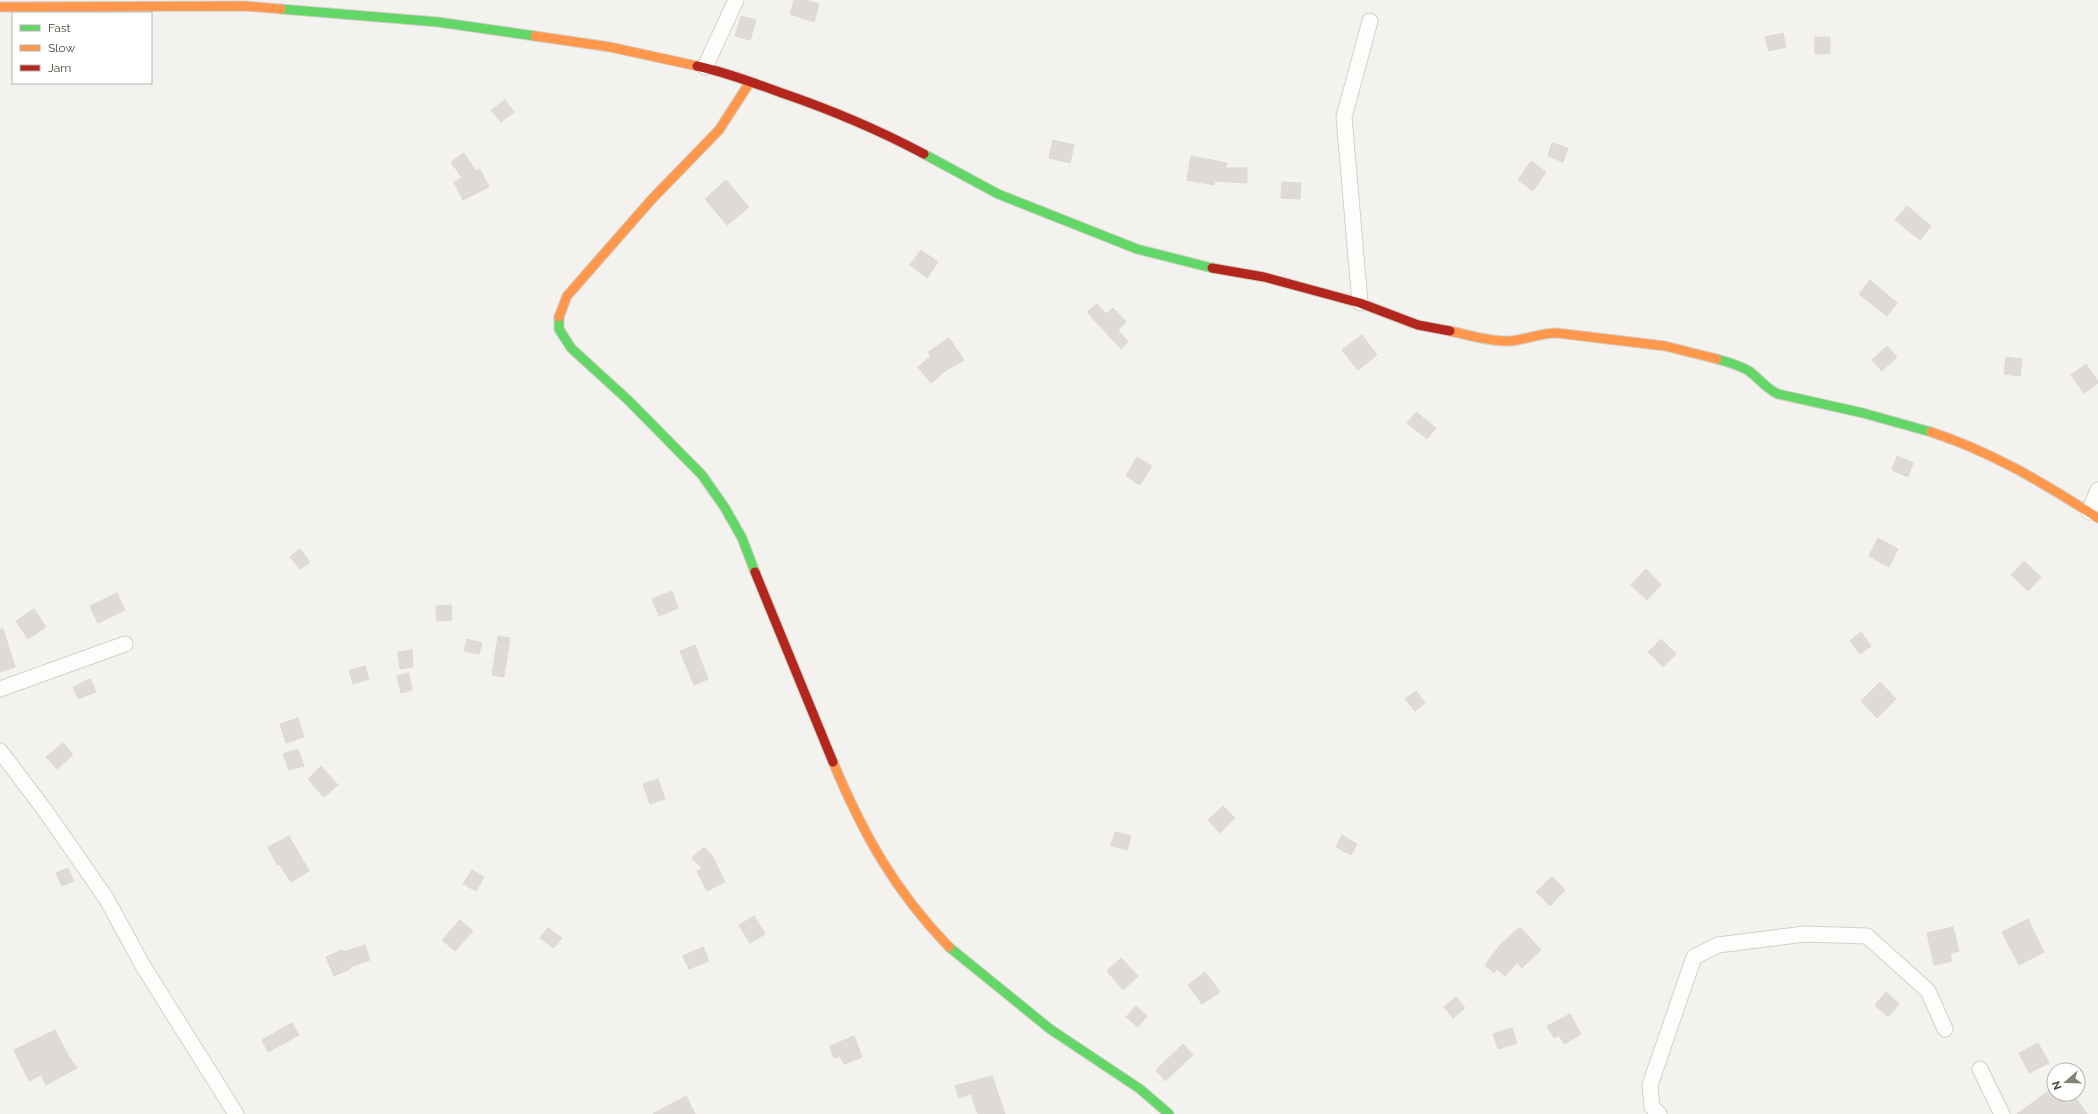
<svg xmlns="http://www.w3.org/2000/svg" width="2098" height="1114" viewBox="0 0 2098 1114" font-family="Raleway,sans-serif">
<rect width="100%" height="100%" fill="#f4f2ee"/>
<g fill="#dedbd6" stroke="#dcd9d4">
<path d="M794,0H805L819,4L814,22L790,14Z"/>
<path d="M741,16L756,20L750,40L735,36Z"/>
<path d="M1783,33L1786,47L1769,51L1765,37Z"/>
<path d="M1815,37H1830V53L1815,54Z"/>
<path d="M505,100L514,112L501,122L491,110Z"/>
<path d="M1053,140L1074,145L1070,163L1049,158Z"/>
<path d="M1552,143L1568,148L1563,162L1548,156Z"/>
<path d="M464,153L476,171L480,169L489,187L463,200L454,182L462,178L451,162Z"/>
<path d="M1191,156L1227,163L1225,168H1247V183L1215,181L1214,185L1187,180Z"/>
<path d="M1531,161L1546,172L1533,191L1518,180Z"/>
<path d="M726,180L749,207L727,225L705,199Z"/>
<path d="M1282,182L1301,183L1300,199L1281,198Z"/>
<path d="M1907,206L1931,226L1920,240L1895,220Z"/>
<path d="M921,250L938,262L927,278L910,265Z"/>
<path d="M1870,280L1897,303L1887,316L1859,294Z"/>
<path d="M1097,304L1106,314L1113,308L1126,322L1118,330L1128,342L1121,349L1087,312Z"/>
<path d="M1362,335L1377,355L1358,370L1342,350Z"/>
<path d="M949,338L964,360L945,371L931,383L918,367L931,356L928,352Z"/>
<path d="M1887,346L1897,357L1882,371L1872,360Z"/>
<path d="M2006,357L2022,359L2020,376L2004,374Z"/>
<path d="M2086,364L2098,381V383L2084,393L2071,375Z"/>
<path d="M1416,412L1436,428L1427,439L1407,423Z"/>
<path d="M1897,456L1913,463L1908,477L1892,470Z"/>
<path d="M1137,457L1152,466L1140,485L1126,476Z"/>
<path d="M1878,538L1898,549L1889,567L1869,556Z"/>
<path d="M300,549L310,562L300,569L290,557Z"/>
<path d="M2024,561L2041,577L2028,591L2011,575Z"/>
<path d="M1646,569L1661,585L1647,600L1631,585Z"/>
<path d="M672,591L678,608L659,616L652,599Z"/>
<path d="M117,593L125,610L98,623L90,606Z"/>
<path d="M451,605L452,620L437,621L436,606Z"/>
<path d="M34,609L46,627L28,639L16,621Z"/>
<path d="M0,629H3L15,667L0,672Z"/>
<path d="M1861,632L1871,646L1860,654L1850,641Z"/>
<path d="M498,636L510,638L504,677L492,675Z"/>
<path d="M467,639L482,643L479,654L464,651Z"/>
<path d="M1661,639L1676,654L1663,667L1648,652Z"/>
<path d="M695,645L708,679L694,685L680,651Z"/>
<path d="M412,650L413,667L400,669L398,652Z"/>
<path d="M365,666L369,679L353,684L349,671Z"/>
<path d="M409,673L412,690L401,693L397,676Z"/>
<path d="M90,679L96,692L78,699L73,687Z"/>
<path d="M1880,682L1896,699L1877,718L1861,701Z"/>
<path d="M1416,691L1425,703L1415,711L1405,699Z"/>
<path d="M298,718L304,737L286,743L280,724Z"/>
<path d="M63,743L73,755L57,769L46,757Z"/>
<path d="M298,749L304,766L289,770L283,754Z"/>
<path d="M321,766L338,785L324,797L308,779Z"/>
<path d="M658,779L665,799L650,804L643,784Z"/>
<path d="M1223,806L1235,818L1220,833L1208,820Z"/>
<path d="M1115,832L1131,836L1127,850L1111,846Z"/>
<path d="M1342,835L1357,844L1351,855L1336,847Z"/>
<path d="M289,836L309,871L291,882L279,864L277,865L268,847Z"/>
<path d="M704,847L713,857L725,882L707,891L697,871L702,868L692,858Z"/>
<path d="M68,868L74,881L62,886L56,873Z"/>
<path d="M472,870L484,877L476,891L463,884Z"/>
<path d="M1552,876L1565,890L1550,906L1536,892Z"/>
<path d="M754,916L765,934L750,943L739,925Z"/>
<path d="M2028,919L2044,952L2019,965L2002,932Z"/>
<path d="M460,920L473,931L455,951L442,940Z"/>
<path d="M1520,927L1541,950L1522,968L1517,963L1505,976L1497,969L1494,973L1485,965L1500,945Z"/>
<path d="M1953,927L1959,951L1950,953L1952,961L1934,965L1927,933Z"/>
<path d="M548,928L562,938L554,948L540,938Z"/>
<path d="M365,945L370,960L350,967V969L334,976L326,957L342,950L343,952Z"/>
<path d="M703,947L709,961L689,969L683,956Z"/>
<path d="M1121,958L1138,976L1123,990L1107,971Z"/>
<path d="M1205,972L1220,992L1202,1004L1188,985Z"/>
<path d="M1886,992L1899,1004L1888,1017L1875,1005Z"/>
<path d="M1456,997L1465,1008L1453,1018L1444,1007Z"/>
<path d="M1136,1006L1147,1016L1138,1027L1126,1017Z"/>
<path d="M1570,1014L1581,1034L1564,1044L1559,1035L1554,1038L1547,1026Z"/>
<path d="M292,1023L299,1035L268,1052L262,1040Z"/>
<path d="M1512,1028L1517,1043L1498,1049L1493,1034Z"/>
<path d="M55,1030L69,1057L77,1068L46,1085L41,1075L29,1081L14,1050Z"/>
<path d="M854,1036L862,1057L844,1064L840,1056L834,1058L830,1046Z"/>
<path d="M2038,1043L2049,1063L2029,1073L2019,1053Z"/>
<path d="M1183,1044L1193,1055L1165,1081L1156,1070Z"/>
<path d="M992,1076L1005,1114H978L971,1094L959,1098L955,1086Z"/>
<path d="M2054,1087V1094H2073L2087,1114H2017Z"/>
<path d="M686,1096L695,1114H653Z"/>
</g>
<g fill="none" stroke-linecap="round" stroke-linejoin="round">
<g stroke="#d2d0cb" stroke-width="17">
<g id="street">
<path d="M705,67L736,0"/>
<path d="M1360,303L1344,117L1370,21"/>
<path d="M2089,512L2098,490"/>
<path d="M0,689L125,644"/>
<path d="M0,751L44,809L106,898L143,966L236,1114"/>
<path d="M1980,1069L2002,1114"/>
<path d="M1659,1114L1652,1107L1650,1085L1694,957L1718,945L1805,934L1867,936L1928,991L1945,1029"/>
</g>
</g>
<g stroke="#d3cfc5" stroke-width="11">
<g id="fast">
<path d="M281,9L438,22L535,36"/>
<path d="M924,154L998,194L1137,249L1212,268"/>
<path d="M559,317V329L571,348L628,400L702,475L725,508L742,538L755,572"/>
<path d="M1717,359C1728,362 1739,365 1749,371C1760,379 1765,388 1778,394L1863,413L1931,432"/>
<path d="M949,947L1050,1029L1140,1089L1169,1114"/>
</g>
</g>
<g stroke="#d3cfc5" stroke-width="11">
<g id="slow">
<path d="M0,7L244,6L281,9"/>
<path d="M535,36L610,47L697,66"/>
<path d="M559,317L567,296L652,199L719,130L750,82"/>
<path d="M1450,331C1469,335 1492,342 1511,341C1528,339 1540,333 1557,333L1665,346L1717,359"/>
<path d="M1931,432C1992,452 2044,483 2098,518"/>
<path d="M833,762C863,834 895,891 949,947"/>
</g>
</g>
<g stroke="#d3cfc5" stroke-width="11">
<g id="jam">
<path d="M697,66C725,72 752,82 779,92C829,109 877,129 924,154"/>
<path d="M1212,268L1264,277L1360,303L1418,325L1450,331"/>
<path d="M755,572L833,762"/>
</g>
</g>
<use href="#street" stroke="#fdfdfc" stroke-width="15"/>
<use href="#fast" stroke="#63d668" stroke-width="9"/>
<use href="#slow" stroke="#ff974d" stroke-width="9"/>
<use href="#jam" stroke="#b3261e" stroke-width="9"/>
</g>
<rect x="12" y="12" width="140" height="72" fill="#ffffff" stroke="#b7b4b0"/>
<rect x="20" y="25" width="20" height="6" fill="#63d668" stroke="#b7b4b0"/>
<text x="48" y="32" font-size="12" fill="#4b4439">Fast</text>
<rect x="20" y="45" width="20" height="6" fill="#ff974d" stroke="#b7b4b0"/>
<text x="48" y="52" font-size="12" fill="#4b4439">Slow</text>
<rect x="20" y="65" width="20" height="6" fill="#b3261e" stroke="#b7b4b0"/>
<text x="48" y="72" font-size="12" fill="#4b4439">Jam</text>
<g transform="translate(2066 1082) rotate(250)"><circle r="19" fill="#ffffff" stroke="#b7b4b0"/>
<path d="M0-3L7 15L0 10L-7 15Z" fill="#868178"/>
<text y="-6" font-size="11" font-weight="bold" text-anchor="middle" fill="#4b4439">N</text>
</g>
</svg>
